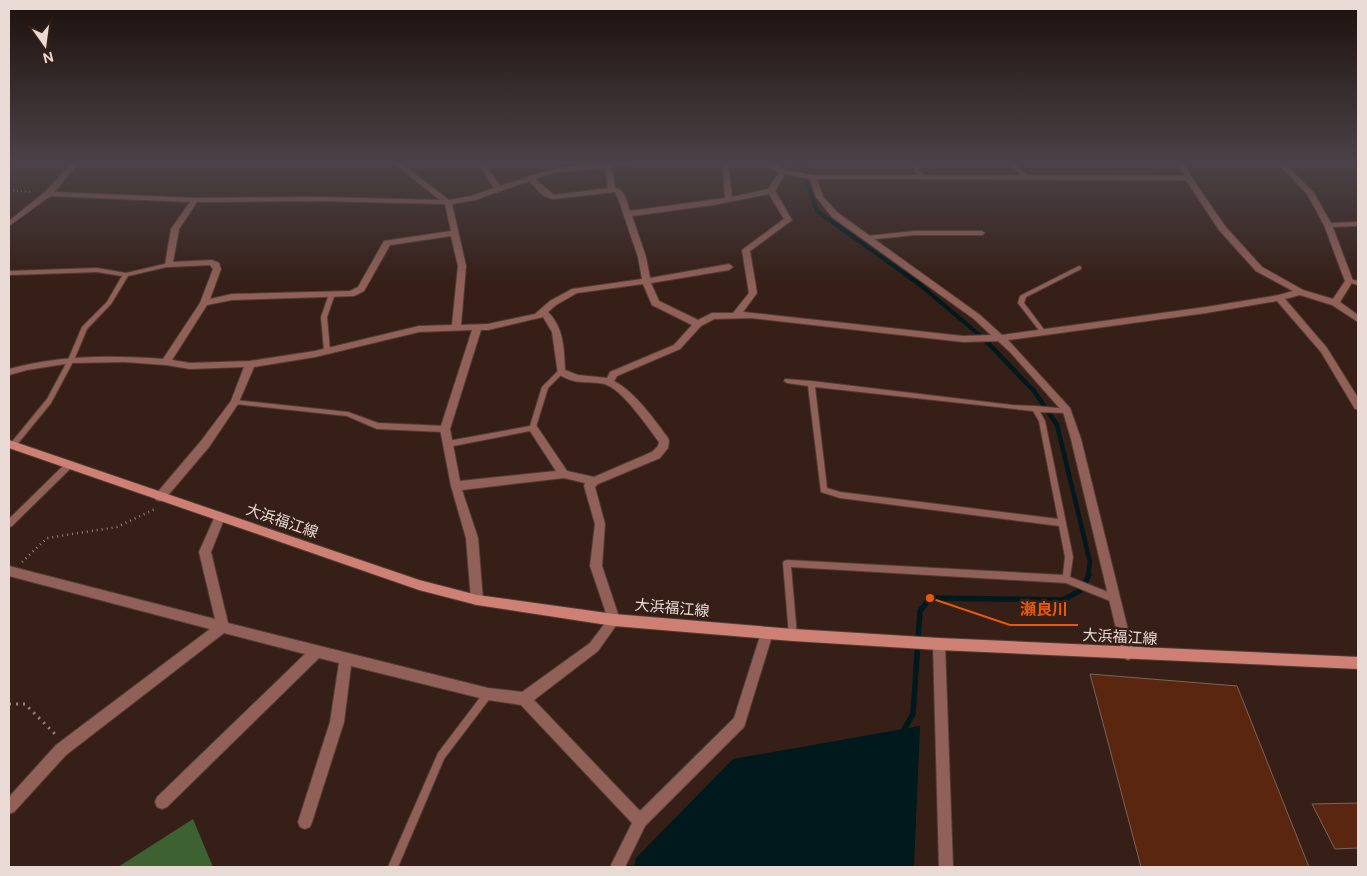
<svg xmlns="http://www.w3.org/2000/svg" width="1367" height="876" viewBox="0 0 1367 876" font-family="'DM Sans','Noto Sans JP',sans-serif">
<rect width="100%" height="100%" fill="#351f17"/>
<path fill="#3d6131" d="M193,819L213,867H118Z"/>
<path fill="#00191c" d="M920,726L914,867H634L636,858L733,759Z"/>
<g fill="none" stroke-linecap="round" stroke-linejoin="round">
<path stroke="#00191c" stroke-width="4" d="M799,162L817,211L919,284L989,343"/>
<path stroke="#00191c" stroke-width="4.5" d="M987,342L1034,391L1057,425L1090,562L1088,576"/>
<path stroke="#00191c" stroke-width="5.5" d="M902,733L913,714L920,611L930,598L1063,600L1081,590L1089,575"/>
</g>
<g fill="#5b260f" stroke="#7d635a">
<path d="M1090,674L1237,686L1309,867H1141Z"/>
<path d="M1358,803V848L1335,849L1312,804Z"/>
</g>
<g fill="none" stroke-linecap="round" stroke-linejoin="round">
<g stroke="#523d35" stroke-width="2">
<g id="lane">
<path d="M1007,162H1012L1030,177V179H1026Z"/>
<path d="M1358,222V226L1328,227L1325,225L1328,223Z"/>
<path d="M914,231H982L985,233L982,235H914L867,240L864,238L867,236Z"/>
<path d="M169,263L171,264V266L128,276L111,304L87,329L74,360L51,403L15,447H11L10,445L11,443L47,399L68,360L82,327L107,302L122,276L97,272L9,275V271L97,268L126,273Z"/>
<path d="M1079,266L1081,267V269L1026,297L1024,303L1046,332L1045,333H1041L1018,303L1020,296Z"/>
<path d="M1349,279L1358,281V285L1347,282L1346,281Z"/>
<path d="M332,292L335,294L327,317L330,351L327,353L324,351L321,317L329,294Z"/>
<path d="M559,370H561L564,372L548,388L535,430L448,447L446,446L445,444L446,442L448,441L530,426L542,387Z"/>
<path d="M785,379L811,381L1012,405L1035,406L1069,409L1070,411L1069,413H1067L1040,412L1045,421L1073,557L1070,577L1118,596L1119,599L1118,602L1115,603L1066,583L791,567L797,635L796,638L793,639L790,638L789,635L783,563L784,561L787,560L1063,575L1065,557L1059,526L840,498L821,492L808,386L787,383L784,381ZM815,387L1033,411L1039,421L1058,519L840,492L827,488Z"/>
<path d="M233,400H235L348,412L378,423L445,426L448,429L445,432L377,429L347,416L235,404H233L232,402Z"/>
<path d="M69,462L72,463L73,465L72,467L12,526L9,527V519L66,463Z"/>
<path d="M488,690L491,691L492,694L491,697L444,759L398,867H388L438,753L485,691Z"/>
</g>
</g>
<g stroke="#523d35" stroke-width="2">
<g id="street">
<path d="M73,162H80L54,192L195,198L321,197L440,200L392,162H399L449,200L471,196L494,188L481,167L476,162H483L486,165L500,186L552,169L607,162H633L630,164L612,166L615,188C625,189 627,203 630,211L725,198L722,162H728L732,197L768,189L779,173L763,162H771L785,170L813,175H917L910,162H916L924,175L1184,176L1180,167L1171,162H1180L1185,165L1192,178L1225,226L1262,267L1303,290L1333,299L1345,281L1324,225L1307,194L1276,162H1283L1314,193L1332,225L1353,281L1340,302L1358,315V322L1332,305L1300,295L1285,299L1327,348L1358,398V409H1355L1321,352L1277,301L1206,313L1008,340L1070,408L1081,439L1134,654L1132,658L1128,660L1124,658L1122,654L1071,439L1063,412L1010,352L998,341L963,342L751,318L714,319L701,326L680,349L617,376L614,381C636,393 653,418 668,438L669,441L668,448L660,458L598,484L595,487L605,524L602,566L620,620L598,651L534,700L640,811L734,718L761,633L763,629L767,627L771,629L773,633L744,727L645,826L625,867H610L632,823L521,705L488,700L351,666L344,722L312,822L310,827L305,829L300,827L298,822L330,722L339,663L319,658L167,807L162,809L157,807L155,802L157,797L305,654L224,633L66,755L14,812L9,814V797L56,745L210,629L9,576V566L215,619L199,552L216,514L220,512L224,514L225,517L211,552L228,623L488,688L522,692L590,643L608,619L590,566L595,524L584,486L585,483L564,478L462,490L478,538L483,600L481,604L477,605L473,604L471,600L466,538L451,486L440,429L472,330L419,332L315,357L254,367L238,404L209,447L164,500L160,501L156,500L155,497L156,494L201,441L231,401L244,367L190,369L166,365L124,362L71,363L27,370L9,375V369C60,355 111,355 163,359L200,303L213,269L210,265L169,267L165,265L171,229L190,202L50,196L9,226V221L45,192ZM605,167L608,188L554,195L535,179L553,173ZM785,174L810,179L816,197L832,217L974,319L991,335L963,336L743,312L757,293L750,251L792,220L775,191ZM817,179L1186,180L1219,230L1256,271L1293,291L1279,295L1206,307L1002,335L980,315L838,213L823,197ZM529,181L544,196L553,199L615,192L618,198L638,257L642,279L572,289L550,301L535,314L488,324L461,325L466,266L452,204L475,200ZM769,194L784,219L742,250L749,293L733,313H712L698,320L659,301L651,283L729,270L733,267L729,264L650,278L646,257L632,216L713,205ZM321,201L445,204L451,231L384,241L358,287L350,291L232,294L210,299L221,269L219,263L212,260L173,262L179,229L197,202ZM451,236L458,266L452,325L419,326L315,351L250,361L190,363L172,360L207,305L232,300L354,296L364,291L390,245ZM643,284L652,305L692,325L674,345L610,372L607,378L578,375L565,370C564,349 564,328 548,312L556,305L577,293ZM543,317L552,332L558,374C566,379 574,382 583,382C591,383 600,382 607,385C623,391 648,427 659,442L658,446L652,452L594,477L567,471L536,425L533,424L528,428L556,471L460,481L450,429L481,330H488Z"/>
<path d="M939,638L943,640L945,644L953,867H939L933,644L935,640Z"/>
</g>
</g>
<g stroke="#523d35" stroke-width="2">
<path id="secondary" d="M9,440L419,580L477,595L614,614L793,629L939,638L1358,657V669L939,650L793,641L614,626L477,605L419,590L9,448Z"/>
</g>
<path stroke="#94827b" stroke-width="2" stroke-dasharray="1 3" stroke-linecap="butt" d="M9,190L31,192"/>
<path stroke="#94827b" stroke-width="2.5" stroke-dasharray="1 4" stroke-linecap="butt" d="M22,562L47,538L117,527L157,508"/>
<path stroke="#94827b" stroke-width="3" stroke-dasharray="2 5" stroke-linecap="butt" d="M9,704H25L57,736"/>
<use href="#lane" fill="#916058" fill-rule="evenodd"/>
<use href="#street" fill="#916058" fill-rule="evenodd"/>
<use href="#secondary" fill="#ce8075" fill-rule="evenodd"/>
</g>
<linearGradient id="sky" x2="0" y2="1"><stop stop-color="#1d110d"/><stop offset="0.57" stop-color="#4b4247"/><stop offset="1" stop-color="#4b4247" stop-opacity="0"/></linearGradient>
<rect width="1367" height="285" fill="url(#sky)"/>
<g text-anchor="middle" stroke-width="5" stroke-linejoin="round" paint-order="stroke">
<g font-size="15" fill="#e9dad5" stroke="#351f17">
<text transform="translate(282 521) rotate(19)" y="5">大浜福江線</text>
<text transform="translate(672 608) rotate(5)" y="5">大浜福江線</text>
<text transform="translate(1120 637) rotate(3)" y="5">大浜福江線</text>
</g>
</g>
<path fill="none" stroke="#e8590c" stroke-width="2" d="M930 598L1010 625H1078"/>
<circle fill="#e8590c" stroke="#351f17" stroke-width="2" cx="930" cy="598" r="5"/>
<g font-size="16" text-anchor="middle" font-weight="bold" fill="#e8590c" stroke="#351f17" stroke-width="5" stroke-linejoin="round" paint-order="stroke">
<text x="1044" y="615">瀬良川</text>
</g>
<rect width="1367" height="876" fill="none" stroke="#e9dad5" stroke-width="20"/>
<g transform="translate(45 45) rotate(166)" stroke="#351f17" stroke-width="4" paint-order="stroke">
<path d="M0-4L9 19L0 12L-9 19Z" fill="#e9dad5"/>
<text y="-8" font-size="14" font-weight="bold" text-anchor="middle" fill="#e9dad5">N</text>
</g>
</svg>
